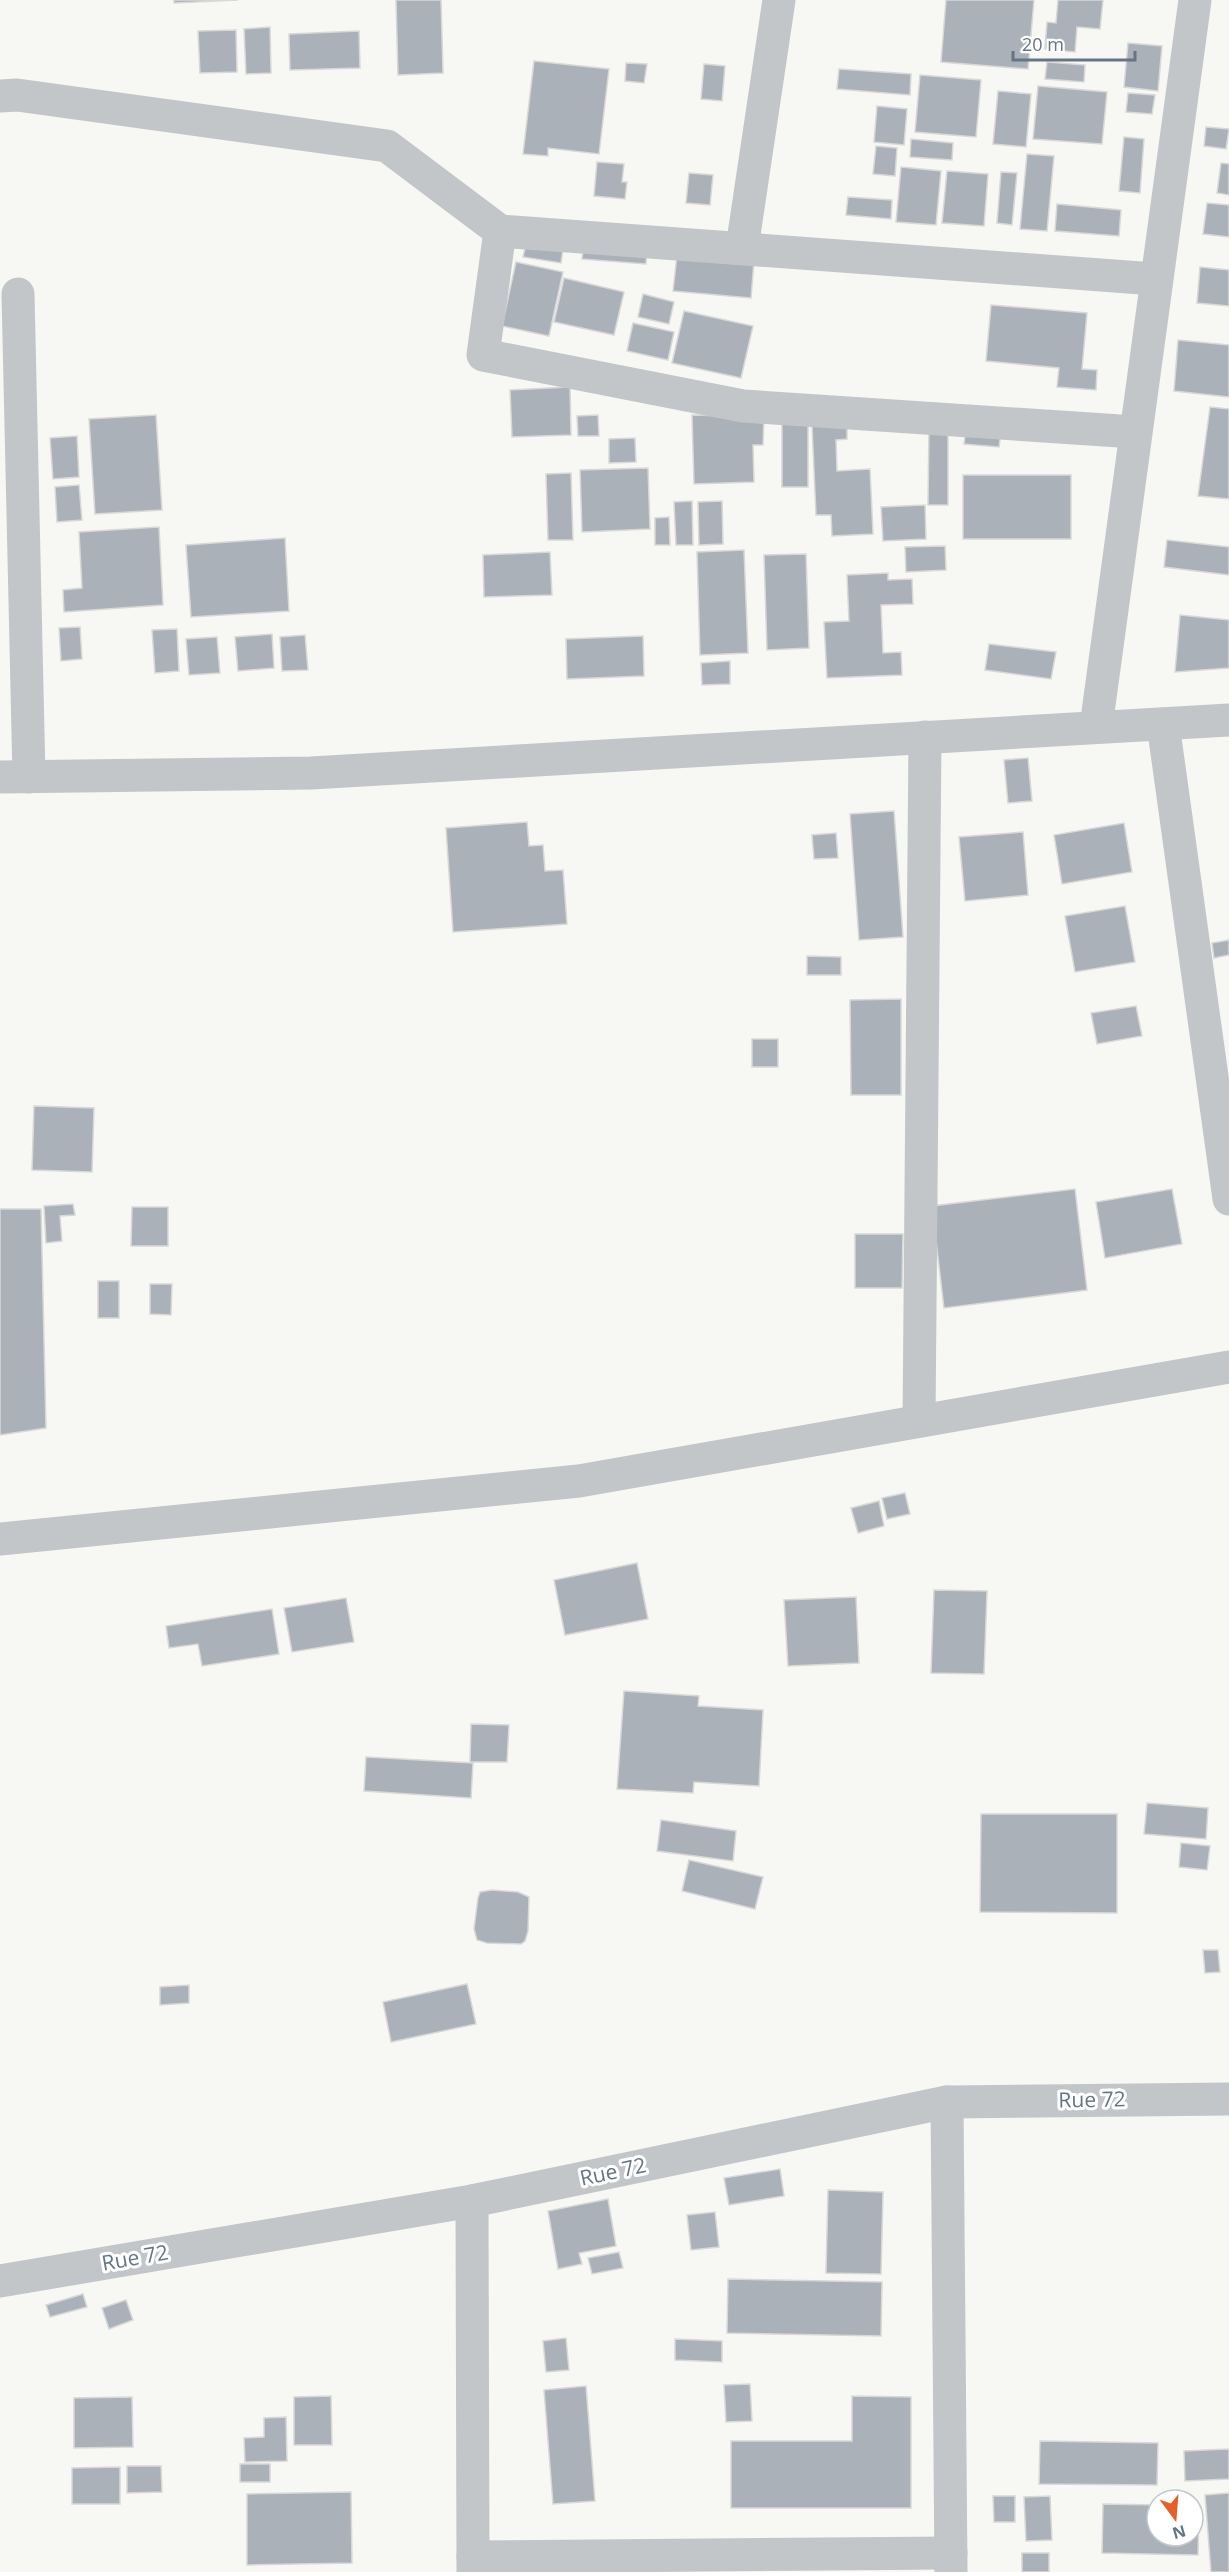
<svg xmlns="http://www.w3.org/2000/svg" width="1229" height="2572" viewBox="0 0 1229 2572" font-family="'Open Sans',sans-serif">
<rect width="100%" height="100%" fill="#f7f7f4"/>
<g fill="#aab1b8" stroke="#d8d8d6" stroke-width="1.5">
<path d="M174,0H238L174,3Z"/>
<path d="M396,0H441L443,73L398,75Z"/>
<path d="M946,0H1034L1028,69L941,62Z"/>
<path d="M1058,0H1103L1100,29L1077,27L1075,52L1045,49L1047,22L1056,23Z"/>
<path d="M270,27L271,73L246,74L244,29Z"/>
<path d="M236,30L237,72L200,73L198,31Z"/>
<path d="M359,31L360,68L290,70L289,34Z"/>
<path d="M1128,43L1162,46L1158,91L1124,87Z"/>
<path d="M534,61L609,69L599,154L548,148V156L523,154Z"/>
<path d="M1047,62L1085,65L1084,82L1045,79Z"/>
<path d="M626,63L647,64L644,83L625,81Z"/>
<path d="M704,64L725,66L722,101L701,99Z"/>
<path d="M839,69L911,74L910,95L837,89Z"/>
<path d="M920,75L981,80L976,137L915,132Z"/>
<path d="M1038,86L1107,92L1102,144L1033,139Z"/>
<path d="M998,91L1031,94L1026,147L993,144Z"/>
<path d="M1128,93L1155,95L1152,114L1126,112Z"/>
<path d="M877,106L907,109L904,145L874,142Z"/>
<path d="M1206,127L1229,129L1226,149L1204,146Z"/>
<path d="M1124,137L1144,139L1140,193L1119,191Z"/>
<path d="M911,139L953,143L952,160L910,157Z"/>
<path d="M876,146L897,148L895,176L873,174Z"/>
<path d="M1027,154L1054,156L1047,231L1020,229Z"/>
<path d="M597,162L624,164L622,182H627L625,199L594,196Z"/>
<path d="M1221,163L1229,164V195L1217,193Z"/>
<path d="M901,167L941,171L936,225L896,222Z"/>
<path d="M947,171L988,174L984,226L942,223Z"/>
<path d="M1001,172L1017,173L1012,225L997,223Z"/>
<path d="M689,173L713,175L710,205L686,203Z"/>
<path d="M848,197L892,200L891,219L846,215Z"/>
<path d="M1207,203L1229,205V237L1203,234Z"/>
<path d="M1057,204L1121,210L1119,236L1055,231Z"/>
<path d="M584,242L647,248L646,264L582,259Z"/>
<path d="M526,244L563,249L561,263L523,257Z"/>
<path d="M677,255L754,261L751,298L673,291Z"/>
<path d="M516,262L563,272L549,336L502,326Z"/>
<path d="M1200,267L1229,270V306L1197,303Z"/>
<path d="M564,278L624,292L614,335L554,322Z"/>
<path d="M643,294L674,302L669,324L638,317Z"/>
<path d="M991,305L1087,313L1082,369L1097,370L1096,390L1057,387L1059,368L986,361Z"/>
<path d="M684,311L753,326L741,378L672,363Z"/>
<path d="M633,323L674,332L668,360L627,351Z"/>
<path d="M1178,340L1229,345V397L1174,391Z"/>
<path d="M570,387L571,435L512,437L510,390Z"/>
<path d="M1210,407L1229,409V499L1198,496Z"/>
<path d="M156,415L162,510L95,514L89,419Z"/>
<path d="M598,415L599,436H578L577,416Z"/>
<path d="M692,415L764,417L763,445H753L754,482L694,484Z"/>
<rect x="782" y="422" width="26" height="65"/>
<path d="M847,423V439L836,440L837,471L870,469L873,534L832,536L831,515H816L812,425Z"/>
<path d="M948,426V505H928L929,427Z"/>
<path d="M966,429L1001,432L999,447L964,444Z"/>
<path d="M77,436L79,477L53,479L50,438Z"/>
<path d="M635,438L636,462L609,463V439Z"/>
<path d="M648,468L650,529L582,532L580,470Z"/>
<path d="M571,473L573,540H548L546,474Z"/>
<rect x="963" y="475" width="108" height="64"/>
<path d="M79,485L82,520L57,522L55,487Z"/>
<path d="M692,501L693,545H676L674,502Z"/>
<path d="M722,501L723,544L699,545L698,502Z"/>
<path d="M925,505L926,539L883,541L881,507Z"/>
<path d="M669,517L670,545H655V518Z"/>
<path d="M159,527L163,605L64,612L63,590L82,588L79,532Z"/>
<path d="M285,538L289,611L191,617L186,545Z"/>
<path d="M1167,540L1229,547V575L1164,567Z"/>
<path d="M945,546L946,570L906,572L905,547Z"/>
<path d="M744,550L748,653L700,655L697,552Z"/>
<path d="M550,552L552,595L484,597L483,555Z"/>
<path d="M806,554L809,648L767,650L764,555Z"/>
<path d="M888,573V580L912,579L913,604L881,605L883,653L901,652L902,675L827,678L824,622L849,621L847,575Z"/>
<path d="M1180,615L1229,620V668L1175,672Z"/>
<path d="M80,627L82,659L61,661L59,628Z"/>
<path d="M177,629L179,671L155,673L152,630Z"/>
<path d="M272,634L274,668L238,671L235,637Z"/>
<path d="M305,635L308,670L282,671L280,637Z"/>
<path d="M643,636L644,676L567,679L566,639Z"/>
<path d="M217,637L220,673L189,675L186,639Z"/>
<path d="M989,644L1056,652L1051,679L985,670Z"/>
<path d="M730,661V684L702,685L701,663Z"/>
<path d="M1028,758L1032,801L1008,803L1004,760Z"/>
<path d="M894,811L903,937L859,940L850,814Z"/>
<path d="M527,822L529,846L543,845L545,871L563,870L567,924L453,932L446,828Z"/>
<path d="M1124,823L1132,872L1062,884L1054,835Z"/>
<path d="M1023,832L1028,895L965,901L959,837Z"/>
<path d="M836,833L838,858L814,859L812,835Z"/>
<path d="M1125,906L1135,962L1075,972L1065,916Z"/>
<path d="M1229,940V955L1214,958L1212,943Z"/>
<path d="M807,956L841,957V975H807Z"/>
<path d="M901,999V1095H851L850,1000Z"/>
<path d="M1136,1006L1142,1036L1097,1044L1091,1013Z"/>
<rect x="752" y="1039" width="26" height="28"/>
<path d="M34,1106L94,1108L92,1172L32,1170Z"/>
<path d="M1075,1189L1087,1290L944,1308L932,1206Z"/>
<path d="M1172,1189L1182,1244L1105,1258L1096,1202Z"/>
<path d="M73,1204L75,1215L60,1216L62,1241L46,1243L44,1206Z"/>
<path d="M132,1207H168V1246H131Z"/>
<path d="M0,1209H41L46,1428L0,1435Z"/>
<path d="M855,1234H903L902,1288H855Z"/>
<rect x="98" y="1281" width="21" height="37"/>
<path d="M150,1284H172L171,1315L150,1314Z"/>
<path d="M905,1493L910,1514L887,1519L882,1498Z"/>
<path d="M879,1501L884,1526L858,1533L851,1508Z"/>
<path d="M637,1563L648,1619L565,1635L554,1580Z"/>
<path d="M934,1590L987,1591L984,1674L931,1673Z"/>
<path d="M856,1597L859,1663L788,1666L784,1600Z"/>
<path d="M346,1598L354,1642L292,1652L284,1608Z"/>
<path d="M272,1609L279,1654L202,1666L198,1644L169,1648L166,1626Z"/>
<path d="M624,1691L699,1696L698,1706L763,1710L759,1786L694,1782L693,1793L617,1789Z"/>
<path d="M471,1724L509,1725L507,1762H470Z"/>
<path d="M366,1757L473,1763L471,1798L364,1791Z"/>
<path d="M1147,1803L1208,1808L1206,1839L1144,1834Z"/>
<path d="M981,1814H1117V1913L980,1912Z"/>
<path d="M661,1820L736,1831L733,1861L657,1851Z"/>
<path d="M1181,1843L1210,1846L1207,1870L1179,1867Z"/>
<path d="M689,1860L763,1877L755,1909L682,1891Z"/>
<path d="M492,1890L518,1892L529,1897L528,1931L525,1941L521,1944L487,1943L477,1940L474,1929L478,1898L480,1892Z"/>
<path d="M1203,1950H1218L1220,1972L1205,1973Z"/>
<path d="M467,1984L476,2024L391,2042L383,2002Z"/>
<path d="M189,1985V2003L160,2005V1987Z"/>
<path d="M780,2169L784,2196L729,2205L724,2178Z"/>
<path d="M828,2190L883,2192L881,2274L826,2273Z"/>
<path d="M608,2199L616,2246L579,2253L582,2264L558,2269L548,2211Z"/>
<path d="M715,2212L719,2247L691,2250L687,2215Z"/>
<path d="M619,2252L623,2268L592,2274L588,2258Z"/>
<path d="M728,2279L882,2282L881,2336L727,2333Z"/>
<path d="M83,2294L87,2307L50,2317L46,2305Z"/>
<path d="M126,2300L133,2320L109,2329L102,2308Z"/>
<path d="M566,2338L569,2370L546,2372L543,2341Z"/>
<path d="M675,2339L722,2341V2362L675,2360Z"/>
<path d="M750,2384L752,2421L726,2422L724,2385Z"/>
<path d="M586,2386L595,2501L553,2504L544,2390Z"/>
<path d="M331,2396L332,2445H294V2397Z"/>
<path d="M852,2396L911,2397V2508H731V2441H852Z"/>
<path d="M132,2397L133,2447L74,2448V2398Z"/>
<path d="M286,2417L287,2461L245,2462L244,2438L264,2437V2418Z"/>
<path d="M1040,2441L1158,2443L1157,2485L1039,2484Z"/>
<path d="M1229,2449V2479L1185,2481L1184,2451Z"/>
<rect x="240" y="2464" width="30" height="18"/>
<path d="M127,2466H161L162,2492L127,2493Z"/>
<path d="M120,2467V2504H72V2468Z"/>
<path d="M351,2492L352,2563L247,2565V2494Z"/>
<path d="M1229,2493V2572H1211L1205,2495Z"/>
<path d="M993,2496H1015V2522H994Z"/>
<path d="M1050,2496L1052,2540L1026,2541L1024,2497Z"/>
<path d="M1103,2504L1157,2505V2536H1193V2506H1199L1198,2555L1102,2553Z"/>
<rect x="1022" y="2553" width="27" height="19"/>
</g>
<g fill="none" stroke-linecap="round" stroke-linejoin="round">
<g stroke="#c2c6c9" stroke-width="33">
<path d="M0,96L17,95L387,146L500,231L1155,279"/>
<path d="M500,231L483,355L743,406L1135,432"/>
<path d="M742,248L779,0"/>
<path d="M18,294L29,777"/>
<path d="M1163,724L1229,1199"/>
<path d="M1096,727L1195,0"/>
<path d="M0,777L311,773L1229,720"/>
<path d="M919,1421L925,737"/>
<path d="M0,1539L579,1481L1229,1367"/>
<path d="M947,2102L951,2572"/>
<path d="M472,2201L473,2572"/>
<path d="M0,2281L472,2201L947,2102L1229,2099"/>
<path d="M473,2557L951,2553"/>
</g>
</g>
<g text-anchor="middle" stroke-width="6" stroke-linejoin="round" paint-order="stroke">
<g font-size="21" fill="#657585" stroke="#fff">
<text transform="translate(1092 2100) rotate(-1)" y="7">Rue 72</text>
<text transform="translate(613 2172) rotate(-12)" y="7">Rue 72</text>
<text transform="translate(135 2258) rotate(-10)" y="7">Rue 72</text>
</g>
</g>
<g transform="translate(1175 2518) rotate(164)"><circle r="28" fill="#ffffff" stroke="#c1c8ce" stroke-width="1.5"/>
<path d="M0-4.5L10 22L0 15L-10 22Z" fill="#e55f26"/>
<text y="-9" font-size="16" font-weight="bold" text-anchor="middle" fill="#657585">N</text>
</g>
<path d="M1013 51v9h122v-9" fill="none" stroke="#657585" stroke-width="3"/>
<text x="1022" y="51" font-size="18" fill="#657585" stroke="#ffffff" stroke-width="4.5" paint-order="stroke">20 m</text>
</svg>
